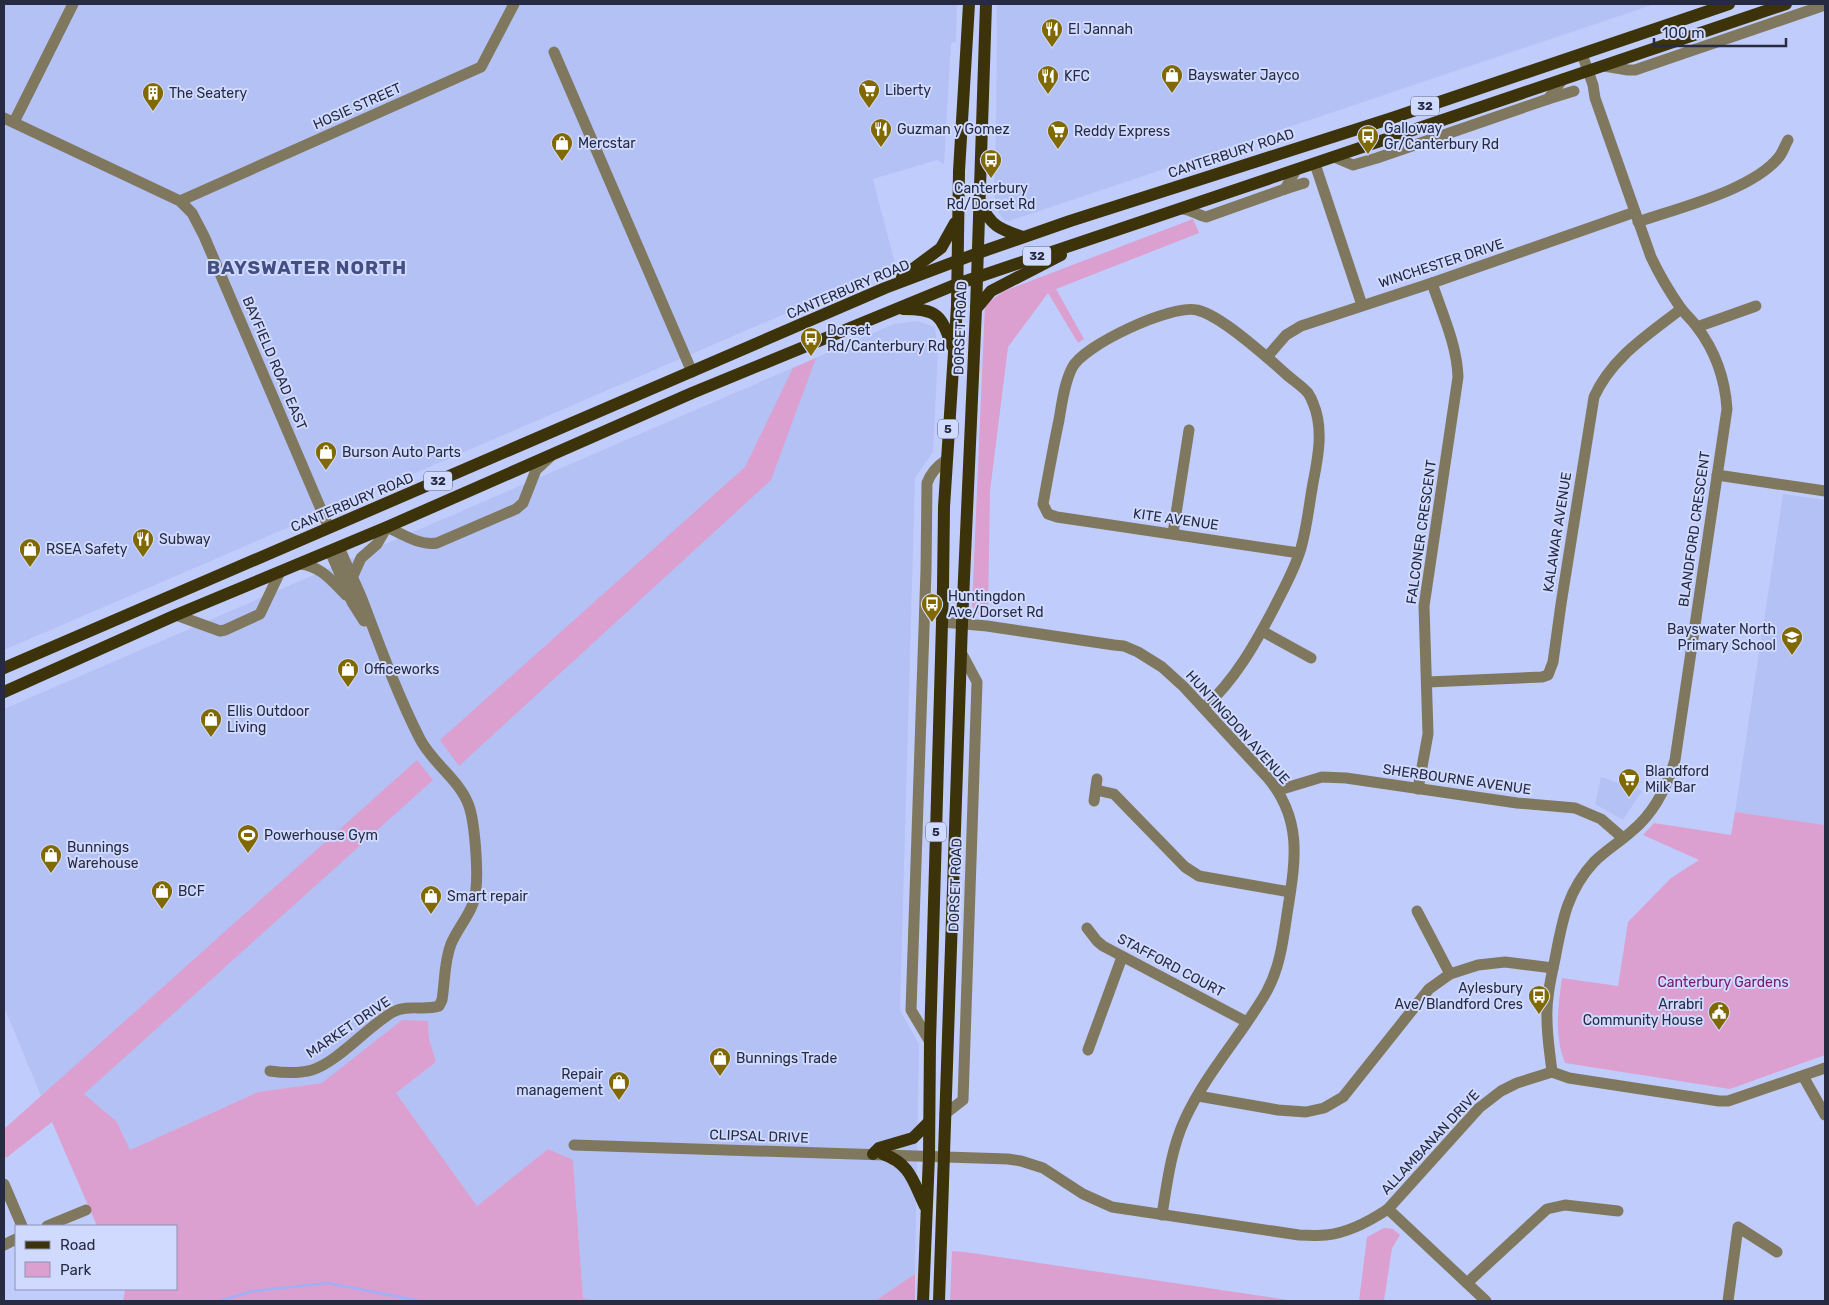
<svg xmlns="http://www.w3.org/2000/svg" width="1829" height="1305" viewBox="0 0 1829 1305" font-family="Rubik,sans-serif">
<rect width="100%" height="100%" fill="#c0cdfc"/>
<g fill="#b3c1f5">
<path d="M4,4H957L956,42L951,43L944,164L937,160L873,179L895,264L868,278L4,650Z"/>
<path d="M997,4H1655L1009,221L1004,220L1000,215L997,209L994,190L996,129Z"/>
<path d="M918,321L935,327L938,354L933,452L915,478L900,1010L919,1044L915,1274L875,1301H598L583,1299L573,1160L547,1150L477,1206L396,1093L436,1062L429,1039L428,1021L322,1083L258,1092L130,1150L117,1122H52L4,1007V709L894,324Z"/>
<path d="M1783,494L1825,500V825L1735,812Z"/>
<path d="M1601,777L1642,791L1623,820L1595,804Z"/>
</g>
<g fill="#dba0cf">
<path d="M1193,219L1199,233L1056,289L1084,339L1078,343L1048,293L1008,347L990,491L988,615L977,614L972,606L985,305L1004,291Z"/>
<path d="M816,358L771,480L459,766L440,740L745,467L793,368Z"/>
<path d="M417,760L433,780L84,1094L117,1122L130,1150L258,1092L322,1083L402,1020L428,1021L429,1039L436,1062L396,1093L477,1206L548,1149L573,1160L583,1298L598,1301H123L125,1291L124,1289H176V1226H97L52,1122L6,1158L4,1153V1129Z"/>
<path d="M1735,812L1825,825V1055L1730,1089L1565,1063C1554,1035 1558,1007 1562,978L1618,986L1628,922L1671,878L1699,860L1643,835L1654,823L1731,835Z"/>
<path d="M1384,1228L1393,1229L1400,1235L1392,1248L1384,1301H1359L1367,1237Z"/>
<path d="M952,1251L965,1252L1295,1301H950Z"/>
<path d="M915,1274V1301H875Z"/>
</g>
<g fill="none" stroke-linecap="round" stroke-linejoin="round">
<path stroke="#9fb0f6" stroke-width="2.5" d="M219,1301L253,1291L328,1283L421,1301"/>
<g stroke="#80785e" stroke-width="11">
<path d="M554,52L692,372"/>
<path d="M1604,66L1628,70H1635L1825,5"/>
<path d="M1548,99L1574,91"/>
<path d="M4,118L180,201L192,213L204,236L329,528"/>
<path d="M14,122L73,4"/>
<path d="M1334,157L1353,165L1377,158L1548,99L1563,79"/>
<path d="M1315,164L1362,305"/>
<path d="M1285,189L1304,183"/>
<path d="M180,201L481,67L514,4"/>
<path d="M1183,209C1192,210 1197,215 1206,217L1285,189L1296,170"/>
<path d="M1638,222C1678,208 1753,190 1779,157C1783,152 1785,145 1788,140"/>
<path d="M1697,327L1756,306"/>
<path d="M1267,357L1286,335L1301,326L1432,283L1635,212"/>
<path d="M1717,475L1825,491"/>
<path d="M1173,533L1189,430"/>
<path d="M330,551L352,602L364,621"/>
<path d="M300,564C321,566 332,581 346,595"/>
<path d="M352,578L361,558L377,544L387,527C402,534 420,546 437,543L516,509L523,503L536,470L550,457"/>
<path d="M176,615L220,631L225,630L260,614L280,572"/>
<path d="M942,622L987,626L1114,645L1124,646L1138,652L1162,667L1184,687L1267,777C1304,820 1295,863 1287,914C1283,941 1280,967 1267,991C1242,1035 1206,1073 1185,1119C1171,1149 1167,1183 1162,1215"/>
<path d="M1262,631L1311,658"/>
<path d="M1428,682L1542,677L1548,675L1553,662L1561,604L1594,397C1612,357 1648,335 1681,309"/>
<path d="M1204,708C1235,680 1255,644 1274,608C1284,588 1295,569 1301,548C1307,527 1309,505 1313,483C1318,458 1324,428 1313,403C1312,400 1310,396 1308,393C1303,387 1294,381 1287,375C1268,358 1221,315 1197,310C1172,304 1083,345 1072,368C1064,384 1062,403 1059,420C1053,448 1048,476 1043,504L1048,514L1057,517L1299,553"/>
<path d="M1418,789L1428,734L1424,606L1458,377C1457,345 1442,313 1432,283"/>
<path d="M1096,790L1114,794L1185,867L1199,876L1290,892"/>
<path d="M1279,790L1322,777L1346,778L1517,803L1575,808L1601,819L1623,838"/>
<path d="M1094,801L1097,779"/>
<path d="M1417,911L1450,974"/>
<path d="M1087,928L1097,941L1103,946L1247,1022"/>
<path d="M930,1042L911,1010L926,570L927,483C931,472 937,466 946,460"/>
<path d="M1088,1050L1122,957"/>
<path d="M270,1071C284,1073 298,1074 312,1070C338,1062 368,1026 393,1012C408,1004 424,1011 439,1006L442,1000C445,981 444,962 451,944C459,925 475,910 476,889C478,870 475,824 469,806C460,780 433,764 420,739C397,694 380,646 362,599C355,582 346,564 339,547"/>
<path d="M1552,1072C1550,1054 1547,1037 1547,1019C1546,999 1551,978 1555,959C1562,922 1567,891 1594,862C1606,850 1620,842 1632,831C1654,813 1667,787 1675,760L1727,409C1725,378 1716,352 1697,327C1692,320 1685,314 1680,307C1669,291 1659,274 1651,257L1595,98L1593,85L1582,54"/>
<path d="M1803,1076L1825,1115"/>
<path d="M1198,1096L1278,1110L1306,1112L1324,1108L1343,1097L1429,989L1450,974L1478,965L1505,962L1553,968"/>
<path d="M945,1114L963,1100L977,682L961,652"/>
<path d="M574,1145L1008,1159L1021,1161L1043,1168L1083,1194L1112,1207L1299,1235C1308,1235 1317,1236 1326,1235C1348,1233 1370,1221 1388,1209L1479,1108L1501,1091L1517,1083L1552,1072L1569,1078L1719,1101H1728L1825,1068"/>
<path d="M4,1184L22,1226"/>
<path d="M1388,1209L1486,1301"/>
<path d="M47,1226L86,1210"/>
<path d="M4,1245L16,1239"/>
<path d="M1467,1283L1547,1209L1565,1205L1618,1211"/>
<path d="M1728,1301L1738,1227L1777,1252"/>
</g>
<g stroke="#3d330a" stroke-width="12">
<path d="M980,203C991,226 999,229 1023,237"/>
<path d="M902,277L941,248L955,223"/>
<path d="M903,309C938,309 941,315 952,346"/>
<path d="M976,309L991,291L1061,255"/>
<path d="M4,668L885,288L978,253L1070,221L1392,118L1729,4"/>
<path d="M4,692L176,615L387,527L692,393L957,284L1786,4"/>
<path d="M873,1154L879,1148L913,1138L928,1123"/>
<path d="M883,1154C911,1164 913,1182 925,1206"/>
<path d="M923,1301L929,1156L930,1042L943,588L944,507L957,306L959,171L969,4"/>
<path d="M939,1301L962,623L976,309L986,4"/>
</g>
</g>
<defs>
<g id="restaurant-pin" transform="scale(1.125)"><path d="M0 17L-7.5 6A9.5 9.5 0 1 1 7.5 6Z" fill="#806900" stroke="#d0daff"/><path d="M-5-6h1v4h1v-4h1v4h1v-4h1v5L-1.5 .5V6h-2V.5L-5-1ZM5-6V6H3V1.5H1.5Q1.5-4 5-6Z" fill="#fff"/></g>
<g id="shop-pin" transform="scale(1.125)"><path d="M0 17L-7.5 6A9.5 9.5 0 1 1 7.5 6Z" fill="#806900" stroke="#d0daff"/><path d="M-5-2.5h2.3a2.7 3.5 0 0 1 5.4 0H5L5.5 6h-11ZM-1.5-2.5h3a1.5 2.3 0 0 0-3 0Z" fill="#fff"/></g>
<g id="supermarket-pin" transform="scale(1.125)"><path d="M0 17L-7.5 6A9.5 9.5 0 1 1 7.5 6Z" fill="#806900" stroke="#d0daff"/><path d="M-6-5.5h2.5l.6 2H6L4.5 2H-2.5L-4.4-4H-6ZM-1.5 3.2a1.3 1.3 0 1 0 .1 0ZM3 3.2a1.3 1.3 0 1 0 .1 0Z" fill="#fff"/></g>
<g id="building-pin" transform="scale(1.125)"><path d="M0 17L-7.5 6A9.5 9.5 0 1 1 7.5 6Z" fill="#806900" stroke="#d0daff"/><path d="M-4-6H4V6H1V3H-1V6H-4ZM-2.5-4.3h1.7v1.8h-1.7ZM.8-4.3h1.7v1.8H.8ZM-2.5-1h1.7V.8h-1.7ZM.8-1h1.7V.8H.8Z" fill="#fff"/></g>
<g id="bus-pin" transform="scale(1.125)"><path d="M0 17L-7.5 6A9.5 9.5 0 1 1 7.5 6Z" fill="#806900" stroke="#d0daff"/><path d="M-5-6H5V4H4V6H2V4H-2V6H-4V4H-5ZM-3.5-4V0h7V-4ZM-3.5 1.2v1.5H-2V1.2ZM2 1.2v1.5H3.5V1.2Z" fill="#fff"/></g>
<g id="school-pin" transform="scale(1.125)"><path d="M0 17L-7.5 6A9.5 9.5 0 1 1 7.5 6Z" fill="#806900" stroke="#d0daff"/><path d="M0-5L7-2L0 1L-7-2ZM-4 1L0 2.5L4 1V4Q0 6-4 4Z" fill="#fff"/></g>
<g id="stadium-pin" transform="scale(1.125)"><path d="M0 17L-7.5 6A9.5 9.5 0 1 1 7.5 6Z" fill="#806900" stroke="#d0daff"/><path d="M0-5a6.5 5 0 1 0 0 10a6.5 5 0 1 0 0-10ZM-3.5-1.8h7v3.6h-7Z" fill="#fff"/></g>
<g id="civic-pin" transform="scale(1.125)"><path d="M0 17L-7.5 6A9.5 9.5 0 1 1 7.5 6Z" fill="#806900" stroke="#d0daff"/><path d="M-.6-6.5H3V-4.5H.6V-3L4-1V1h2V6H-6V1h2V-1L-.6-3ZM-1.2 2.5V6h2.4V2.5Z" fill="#fff"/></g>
</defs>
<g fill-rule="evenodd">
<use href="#restaurant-pin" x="1052" y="29"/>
<use href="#shop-pin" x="1172" y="75"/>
<use href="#restaurant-pin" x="1048" y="76"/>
<use href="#supermarket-pin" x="869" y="90"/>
<use href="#building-pin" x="153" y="93"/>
<use href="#restaurant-pin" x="881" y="129"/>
<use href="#supermarket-pin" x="1058" y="131"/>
<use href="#bus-pin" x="1368" y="136"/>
<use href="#shop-pin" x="562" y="143"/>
<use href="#bus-pin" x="991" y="160"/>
<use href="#bus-pin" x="811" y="338"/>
<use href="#shop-pin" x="326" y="452"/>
<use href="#restaurant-pin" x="143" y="539"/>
<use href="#shop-pin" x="30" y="549"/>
<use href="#bus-pin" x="932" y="604"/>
<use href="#school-pin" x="1792" y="637"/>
<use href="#shop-pin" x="348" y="669"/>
<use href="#shop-pin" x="211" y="719"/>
<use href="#supermarket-pin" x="1629" y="779"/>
<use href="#stadium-pin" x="248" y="835"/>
<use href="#shop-pin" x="51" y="855"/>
<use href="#shop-pin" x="162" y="891"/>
<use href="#shop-pin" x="431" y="896"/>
<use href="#bus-pin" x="1539" y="996"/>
<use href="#civic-pin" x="1719" y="1012"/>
<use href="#shop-pin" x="720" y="1058"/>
<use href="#shop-pin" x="619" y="1082"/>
</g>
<g text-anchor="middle" stroke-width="4" stroke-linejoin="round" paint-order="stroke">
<g fill="#d0daff" stroke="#59607b" stroke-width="1">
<rect x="1411" y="96.5" width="28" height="19" rx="4"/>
<rect x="1023" y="246.5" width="28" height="19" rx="4"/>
<rect x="938" y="419.5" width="20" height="19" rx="4"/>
<rect x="424" y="471.5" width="28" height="19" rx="4"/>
<rect x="926" y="822.5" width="20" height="19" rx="4"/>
</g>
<g font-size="12" font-weight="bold" fill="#262b42">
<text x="1425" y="110">32</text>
<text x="1037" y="260">32</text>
<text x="948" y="433">5</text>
<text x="438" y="485">32</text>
<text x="936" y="836">5</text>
</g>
<g font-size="14" fill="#262b42" stroke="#d0daff" text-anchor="start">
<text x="1068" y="34">El Jannah</text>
<text x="1188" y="80">Bayswater Jayco</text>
<text x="1064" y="81">KFC</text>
<text x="885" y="95">Liberty</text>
<text x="169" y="98">The Seatery</text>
<text x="1384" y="133">Galloway<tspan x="1384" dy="16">Gr/Canterbury Rd</tspan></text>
<text x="897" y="134">Guzman y Gomez</text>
<text x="1074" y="136">Reddy Express</text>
<text x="578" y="148">Mercstar</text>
<text x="991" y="193" text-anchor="middle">Canterbury<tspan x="991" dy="16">Rd/Dorset Rd</tspan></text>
<text x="827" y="335">Dorset<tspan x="827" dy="16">Rd/Canterbury Rd</tspan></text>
<text x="342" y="457">Burson Auto Parts</text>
<text x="159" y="544">Subway</text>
<text x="46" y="554">RSEA Safety</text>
<text x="948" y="601">Huntingdon<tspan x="948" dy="16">Ave/Dorset Rd</tspan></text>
<text x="1776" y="634" text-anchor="end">Bayswater North<tspan x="1776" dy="16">Primary School</tspan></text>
<text x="364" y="674">Officeworks</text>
<text x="227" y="716">Ellis Outdoor<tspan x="227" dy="16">Living</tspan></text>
<text x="1645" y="776">Blandford<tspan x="1645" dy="16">Milk Bar</tspan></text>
<text x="264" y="840">Powerhouse Gym</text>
<text x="67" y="852">Bunnings<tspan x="67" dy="16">Warehouse</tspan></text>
<text x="178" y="896">BCF</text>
<text x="447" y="901">Smart repair</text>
<text x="1523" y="993" text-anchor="end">Aylesbury<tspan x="1523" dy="16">Ave/Blandford Cres</tspan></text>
<text x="1703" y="1009" text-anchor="end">Arrabri<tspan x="1703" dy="16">Community House</tspan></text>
<text x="736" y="1063">Bunnings Trade</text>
<text x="603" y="1079" text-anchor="end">Repair<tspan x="603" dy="16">management</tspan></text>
</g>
<g font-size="14" fill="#262b42" stroke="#d0daff">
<text transform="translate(357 106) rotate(-24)" y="5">HOSIE STREET</text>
<text transform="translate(1231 153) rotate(-18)" y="5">CANTERBURY ROAD</text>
<text transform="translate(1441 263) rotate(-18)" y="5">WINCHESTER DRIVE</text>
<text transform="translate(848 289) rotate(-23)" y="5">CANTERBURY ROAD</text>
<text transform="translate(960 328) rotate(-88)" y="5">DORSET ROAD</text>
<text transform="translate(275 363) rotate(67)" y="5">BAYFIELD ROAD EAST</text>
<text transform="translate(352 502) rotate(-23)" y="5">CANTERBURY ROAD</text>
<text transform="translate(1176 519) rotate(8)" y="5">KITE AVENUE</text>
<text transform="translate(1694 529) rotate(-82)" y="5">BLANDFORD CRESCENT</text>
<text transform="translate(1421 532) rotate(-82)" y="5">FALCONER CRESCENT</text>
<text transform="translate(1557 532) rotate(-81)" y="5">KALAWAR AVENUE</text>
<text transform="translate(1238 727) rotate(48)" y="5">HUNTINGDON AVENUE</text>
<text transform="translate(1457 779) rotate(8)" y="5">SHERBOURNE AVENUE</text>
<text transform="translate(955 885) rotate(-88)" y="5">DORSET ROAD</text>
<text transform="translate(1171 965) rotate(28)" y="5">STAFFORD COURT</text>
<text transform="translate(348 1027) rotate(-34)" y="5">MARKET DRIVE</text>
<text transform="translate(759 1136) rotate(2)" y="5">CLIPSAL DRIVE</text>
<text transform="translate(1430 1142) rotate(-47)" y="5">ALLAMBANAN DRIVE</text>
</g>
<g font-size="14" fill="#75176b" stroke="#d0daff">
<text x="1723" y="987">Canterbury Gardens</text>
</g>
<g font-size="19" font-weight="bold" letter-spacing="1" fill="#444e82" stroke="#d0daff">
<text x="307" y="274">BAYSWATER NORTH</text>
</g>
</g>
<rect width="1829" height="1305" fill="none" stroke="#262b42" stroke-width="10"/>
<rect x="15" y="1225" width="162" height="65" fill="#d0daff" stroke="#8c94b3"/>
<rect x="25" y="1241" width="25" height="8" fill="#3d330a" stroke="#8c94b3"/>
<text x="60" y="1250" font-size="15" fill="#262b42">Road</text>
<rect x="25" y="1262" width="25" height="15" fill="#dba0cf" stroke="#8c94b3"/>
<text x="60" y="1275" font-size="15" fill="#262b42">Park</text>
<path d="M1654 38v8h132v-8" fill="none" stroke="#262b42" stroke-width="2.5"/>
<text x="1662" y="38" font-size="15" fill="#262b42" stroke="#d0daff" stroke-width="4" paint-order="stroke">100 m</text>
</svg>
